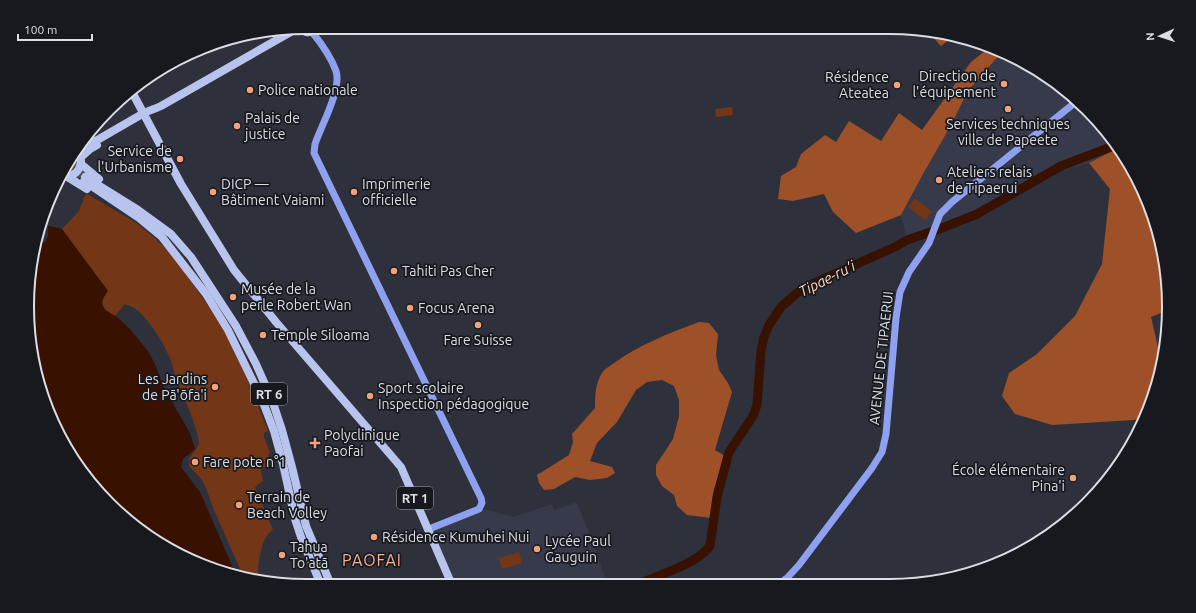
<svg xmlns="http://www.w3.org/2000/svg" width="1196" height="613" viewBox="0 0 1196 613" font-family="Ubuntu,sans-serif">
<rect width="100%" height="100%" fill="#2e313c"/>
<g fill="#363a4b">
<path d="M1002,52L1013,56L1059,85L1099,122L1118,148L1089,163L1056,172L1034,181L977,214L942,228L907,240L901,215L923,174L950,127L968,91Z"/>
<path d="M575,503H577L591,537L607,584L450,585L428,531L484,509L514,517L549,505H552L554,510Z"/>
</g>
<g fill="#733616">
<path d="M732,107L733,115L716,117L715,109Z"/>
<path d="M72,155L76,160L75,166L70,171H64Z"/>
<path d="M87,194L135,222L155,238L169,252L181,267L216,317L225,333L247,378L268,431L264,433V437L270,453L268,456L270,465L261,469L263,481L255,487L273,530C261,535 257,568 258,580L244,578L214,510L206,488L202,480L189,466V459C192,453 199,448 199,442C195,420 185,401 177,381C174,372 172,362 168,354C163,342 139,302 124,305L115,316C105,311 95,302 108,292L104,286L62,229L79,211L85,195Z"/>
<path d="M915,198L932,212L925,220L908,207Z"/>
<path d="M519,552L522,563L502,569L499,558Z"/>
</g>
<g fill="#9e5029">
<path d="M929,31L955,35L941,46L928,32Z"/>
<path d="M990,47L1002,52L968,91L950,127L923,174L901,215L856,233L833,212L824,194L793,201L778,199L781,176L796,167L801,154L825,135L836,142L849,121L881,141L899,113L922,130L971,62Z"/>
<path d="M1118,148L1131,167L1154,216L1167,270L1168,310L1151,317L1158,347L1165,345L1160,379L1145,417L1134,420L1052,425L1015,414L1002,396L1009,373L1037,354L1075,316L1102,264L1110,189L1089,163Z"/>
<path d="M699,322L709,323L718,334L716,355L719,370L728,383L732,392L715,450L725,456L714,489L711,518L687,515L677,506L674,495L662,486L656,475V465L673,439L679,416V400L674,386L662,380L647,382L636,390L617,422L597,443L590,461L612,467L615,473L607,478L590,480L575,477L554,489L544,490L539,483L537,475L569,455L573,442L572,434L595,408C595,396 595,384 602,373C604,369 610,366 614,363C639,345 669,333 699,322Z"/>
</g>
<path fill="#381100" d="M41,224L62,229L108,291C103,298 100,302 105,310L117,317L129,328L148,351L155,364L164,388L190,433L195,449L183,459L181,467L200,492L237,577L183,557L109,504L56,430L29,343L32,252Z"/>
<path fill="#2e313c" d="M45,225L46,226L43,230L46,231L47,226H48V236L46,241L42,243L37,241V237Z"/>
<g fill="none" stroke-linecap="round" stroke-linejoin="round">
<path stroke="#381100" stroke-width="9" d="M638,584C659,575 697,564 710,546L717,497L729,452L753,416L757,405L761,351L764,337L769,325L781,307L797,293L814,283L897,246L907,240L942,228L977,214L1061,166L1116,145"/>
<path stroke="#fed1bc" stroke-width="1" stroke-dasharray="5 4" stroke-linecap="butt" d="M71,451L90,471L91,479"/>
<g stroke="#484b55" stroke-width="8" stroke-dasharray="8 4" stroke-linecap="butt">
<path d="M69,161L74,167L85,177"/>
<path d="M66,167L71,173L79,178"/>
</g>
<g stroke="#8ea0f0" stroke-width="7">
<path d="M312,32C321,43 331,57 336,71C342,89 321,126 315,144L314,153L481,498L482,503L479,509L429,529"/>
<path d="M779,584L787,578L799,565L872,468L882,452L886,434L896,318L900,292L909,272L929,243L940,214L952,202L1077,101"/>
</g>
<g stroke="#b9c4ee" stroke-width="8">
<path d="M301,28C305,34 312,34 315,27"/>
<path d="M131,90L181,184L234,270L276,322L401,467L452,585"/>
<path d="M76,150L99,139L144,113C150,110 155,109 161,106L296,29"/>
<path d="M80,158L90,149L97,145"/>
<path d="M81,164L99,179"/>
<path d="M64,176C74,177 80,171 81,161"/>
<path d="M66,176L87,189"/>
<path d="M85,177L138,210L171,234L191,257L236,326L256,364L272,400L282,430L292,467L306,526L331,585"/>
<path d="M84,181L139,218L162,237L206,294L228,330L263,402L274,431L283,464L295,519L301,537L321,585"/>
</g>
</g>
<g fill="#f1a17c" stroke="#18191e" stroke-width="1.5">
<circle cx="1004" cy="84" r="4"/>
<circle cx="897" cy="85" r="4"/>
<circle cx="250" cy="90" r="4"/>
<circle cx="1008" cy="109" r="4"/>
<circle cx="237" cy="126" r="4"/>
<circle cx="180" cy="159" r="4"/>
<circle cx="939" cy="180" r="4"/>
<circle cx="213" cy="192" r="4"/>
<circle cx="354" cy="192" r="4"/>
<circle cx="394" cy="271" r="4"/>
<circle cx="233" cy="297" r="4"/>
<circle cx="410" cy="308" r="4"/>
<circle cx="478" cy="325" r="4"/>
<circle cx="263" cy="335" r="4"/>
<circle cx="215" cy="387" r="4"/>
<circle cx="370" cy="396" r="4"/>
<path d="M313 437h4v4h4v4h-4v4h-4v-4h-4v-4h4z"/>
<circle cx="195" cy="462" r="4"/>
<circle cx="1073" cy="478" r="4"/>
<circle cx="239" cy="505" r="4"/>
<circle cx="374" cy="537" r="4"/>
<circle cx="537" cy="549" r="4"/>
<circle cx="282" cy="555" r="4"/>
</g>
<g text-anchor="middle" stroke-width="3.5" stroke-linejoin="round" paint-order="stroke">
<g fill="#18191e" stroke="#a1a3a9" stroke-width="1">
<rect x="251" y="383" width="36" height="22" rx="3"/>
<rect x="397" y="487" width="36" height="22" rx="3"/>
</g>
<g font-size="13" font-weight="bold" fill="#dcdee5">
<text x="269" y="399">RT 6</text>
<text x="415" y="503">RT 1</text>
</g>
<g font-size="14" fill="#dcdee5" stroke="#18191e" text-anchor="start">
<text x="996" y="81" text-anchor="end">Direction de<tspan x="996" dy="16">l'équipement</tspan></text>
<text x="889" y="82" text-anchor="end">Résidence<tspan x="889" dy="16">Ateatea</tspan></text>
<text x="258" y="95">Police nationale</text>
<text x="245" y="123">Palais de<tspan x="245" dy="16">justice</tspan></text>
<text x="1008" y="129" text-anchor="middle">Services techniques<tspan x="1008" dy="16">ville de Papeete</tspan></text>
<text x="172" y="156" text-anchor="end">Service de<tspan x="172" dy="16">l'Urbanisme</tspan></text>
<text x="947" y="177">Ateliers relais<tspan x="947" dy="16">de Tipaerui</tspan></text>
<text x="221" y="189">DICP —<tspan x="221" dy="16">Bâtiment Vaiami</tspan></text>
<text x="362" y="189">Imprimerie<tspan x="362" dy="16">officielle</tspan></text>
<text x="402" y="276">Tahiti Pas Cher</text>
<text x="241" y="294">Musée de la<tspan x="241" dy="16">perle Robert Wan</tspan></text>
<text x="418" y="313">Focus Arena</text>
<text x="271" y="340">Temple Siloama</text>
<text x="478" y="345" text-anchor="middle">Fare Suisse</text>
<text x="207" y="384" text-anchor="end">Les Jardins<tspan x="207" dy="16">de Pā'ōfa'i</tspan></text>
<text x="378" y="393">Sport scolaire<tspan x="378" dy="16">Inspection pédagogique</tspan></text>
<text x="324" y="440">Polyclinique<tspan x="324" dy="16">Paofai</tspan></text>
<text x="203" y="467">Fare pote n°1</text>
<text x="1065" y="475" text-anchor="end">École élémentaire<tspan x="1065" dy="16">Pina'i</tspan></text>
<text x="247" y="502">Terrain de<tspan x="247" dy="16">Beach Volley</tspan></text>
<text x="382" y="542">Résidence Kumuhei Nui</text>
<text x="545" y="546">Lycée Paul<tspan x="545" dy="16">Gauguin</tspan></text>
<text x="290" y="552">Tahua<tspan x="290" dy="16">To'atā</tspan></text>
</g>
<g font-size="14" fill="#dcdee5" stroke="#18191e">
<text transform="translate(881 358) rotate(-84)" y="5">AVENUE DE TIPAERUI</text>
</g>
<g font-size="15" font-style="italic" fill="#fed1bc" stroke="#18191e">
<text transform="translate(827 279) rotate(-27)" y="5">Tipae-ru’i</text>
</g>
<g font-size="16" letter-spacing="1" fill="#faaf8d" stroke="#18191e">
<text x="372" y="566">PAOFAI</text>
</g>
</g>
<path d="M0 0H1196V613H0ZM306 34H890A272 272 0 0 1 1162 306V307A272 272 0 0 1 890 579H306A272 272 0 0 1 34 307V306A272 272 0 0 1 306 34Z" fill="#18191e" fill-rule="evenodd"/>
<path fill="none" stroke="#dcdee5" stroke-width="2" d="M306 34H890A272 272 0 0 1 1162 306V307A272 272 0 0 1 890 579H306A272 272 0 0 1 34 307V306A272 272 0 0 1 306 34Z"/>
<g transform="translate(1160 36) rotate(267)" stroke="#18191e" stroke-width="3" paint-order="stroke">
<path d="M0-3L7 15L0 10L-7 15Z" fill="#dcdee5"/>
<text y="-6" font-size="11" font-weight="bold" text-anchor="middle" fill="#dcdee5">N</text>
</g>
<path d="M18 34v6h74v-6" fill="none" stroke="#dcdee5" stroke-width="2"/>
<text x="24" y="34" font-size="12" fill="#dcdee5" stroke="#18191e" stroke-width="3" paint-order="stroke">100 m</text>
</svg>
